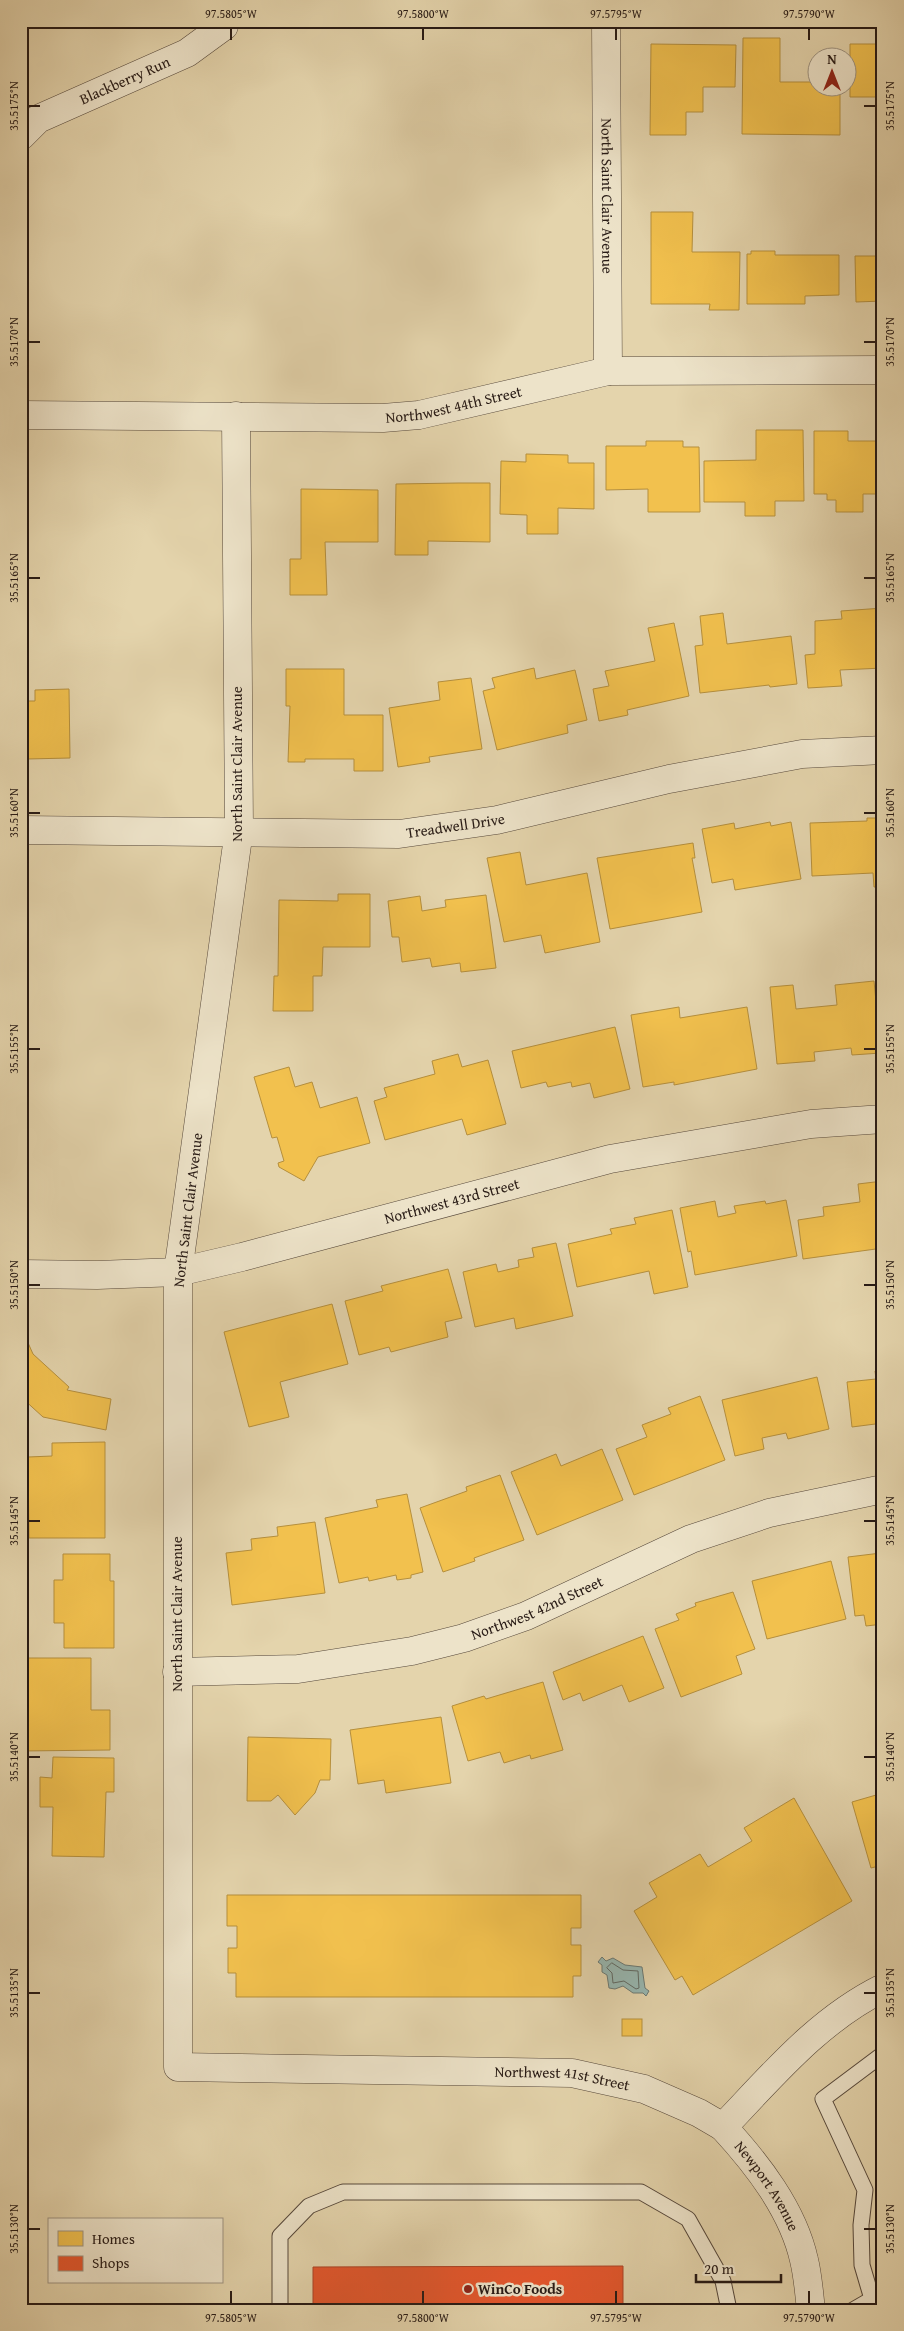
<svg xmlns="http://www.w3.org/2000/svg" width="904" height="2331" viewBox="0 0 904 2331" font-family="'Gentium Book Plus',serif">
<rect width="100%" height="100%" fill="#e4d4ac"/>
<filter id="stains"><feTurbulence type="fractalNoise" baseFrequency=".004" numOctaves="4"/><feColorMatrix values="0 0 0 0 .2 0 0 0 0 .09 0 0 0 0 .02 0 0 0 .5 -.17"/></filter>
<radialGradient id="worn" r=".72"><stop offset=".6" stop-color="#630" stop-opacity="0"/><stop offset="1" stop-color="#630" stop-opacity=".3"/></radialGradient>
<path fill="#97b7b1" stroke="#6a7873" d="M602,1957L606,1961L613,1958L625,1965L642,1967L645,1988L649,1991L646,1996L643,1993H633L623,1986L615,1989L609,1988L607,1975L602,1972V1965L598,1962Z"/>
<g fill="#f2c14e" stroke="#b58f3d">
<path d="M743,38H780V82H816V88H840V135L742,134Z"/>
<path d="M651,44L736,45L735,87H703V112H686V135H650Z"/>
<path d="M850,44H883V115H879V97H850Z"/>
<path d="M651,212H693L692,252H740L739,310H709L710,304H651Z"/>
<path d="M751,251H775V255H839V295L805,296V304H747V254H751Z"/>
<path d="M855,256H883V301L856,302Z"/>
<path d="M756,430H803L804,501H775V516H745V502H704V461L756,460Z"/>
<path d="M814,431H848V441H883V494H863V512H836V500H827V494H814Z"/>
<path d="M646,441H683V447H699L700,512H648V489L606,490V446H646Z"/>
<path d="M526,454L568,455V463H594V509L558,508V534H527V515L500,514L501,461L526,462Z"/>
<path d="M458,483H490V542L428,541V555H395L396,484Z"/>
<path d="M301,489L378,490V542H325L327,595H290V559H301Z"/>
<path d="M883,608V668L840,670L842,686L808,688L805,655L815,654V621L842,619L841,611Z"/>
<path d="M723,613L727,644L791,636L797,684L770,687L769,685L700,693L695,646L703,645L700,616Z"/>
<path d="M674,623L689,696L627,710L628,715L599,721L593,689L609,686L605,671L655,661L648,628Z"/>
<path d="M534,668L536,679L575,670L587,720L567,725L568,733L497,750L483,691L495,688L492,678Z"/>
<path d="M286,669H344V715H383V771H354V759H305V762H288L290,706H286Z"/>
<path d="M471,678L482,749L429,757L430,762L398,767L389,708L440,700L438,682Z"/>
<path d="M69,689L70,758L27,759V751H21V701H35V690Z"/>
<path d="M867,818H883V887H874L873,873L812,876L810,823L867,821Z"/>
<path d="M770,822L771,826L791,822L801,879L735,890L733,879L712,883L702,829L734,823L735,829Z"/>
<path d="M693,843L695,858H692L702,912L610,929L597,858Z"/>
<path d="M520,852L526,885L587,873L600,942L545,953L541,935L504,942L487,858Z"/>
<path d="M338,894H370V947H323L322,976H313V1011H273L274,976H278L279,900L338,901Z"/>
<path d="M486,895L496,968L461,972L460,963L432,967L430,958L402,962L399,937H392L388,901L420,896L422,911L446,907L445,900Z"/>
<path d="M874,981L881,1053L852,1055L851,1048L814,1052L815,1061L777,1064L770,987L793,985L796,1009L837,1005L835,985Z"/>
<path d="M679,1007L680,1018L747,1007L757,1069L674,1085V1082L643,1087L631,1015Z"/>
<path d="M615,1027L630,1089L594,1098L590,1083L572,1087L571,1082L548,1087L546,1082L521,1088L512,1051Z"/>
<path d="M458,1054L462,1067L488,1060L506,1124L467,1135L462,1119L385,1140L374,1101L387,1097L384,1088L435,1074L432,1061Z"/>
<path d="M289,1067L295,1087L312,1082L320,1108L357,1097L370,1143L318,1157L304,1181L279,1167L278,1163L284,1161L277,1137L272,1138L254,1077Z"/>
<path d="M883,1181V1248L803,1259L798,1220L824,1216L823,1207L860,1202L858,1184Z"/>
<path d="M786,1200L797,1256L695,1275L691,1251L688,1252L680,1208L715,1201L718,1217L736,1213L734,1206L765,1201L766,1204Z"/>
<path d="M672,1210L688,1287L654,1294L649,1271L577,1287L568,1244L612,1234L610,1229L636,1224L634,1218Z"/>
<path d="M556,1243L573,1316L516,1329L514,1318L475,1327L463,1272L496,1264L498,1272L519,1267L518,1260L534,1257L532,1248Z"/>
<path d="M448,1269L462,1318L445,1322L448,1337L391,1352L389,1347L359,1355L345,1301L383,1291L381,1286Z"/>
<path d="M332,1304L348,1364L280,1382L289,1417L249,1427L224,1332Z"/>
<path d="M21,1327L33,1354L69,1387L67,1390L111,1399L106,1430L43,1417L21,1397Z"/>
<path d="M883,1370V1423L852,1427L847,1382L876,1379L875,1371Z"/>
<path d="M817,1377L829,1429L788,1439L786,1433L762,1438L764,1449L735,1456L722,1400Z"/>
<path d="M700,1396L725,1460L634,1495L616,1449L647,1437L642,1425L671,1414L668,1408Z"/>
<path d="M105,1442V1538H29L28,1457L52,1456V1443Z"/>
<path d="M602,1449L623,1500L537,1535L511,1472L556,1454L561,1466Z"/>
<path d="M500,1475L524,1540L474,1558L475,1561L443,1572L420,1508L467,1491L466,1487Z"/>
<path d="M407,1494L423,1572L411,1575V1578L397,1580L396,1575L369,1581L368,1577L339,1583L325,1518L378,1507L376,1500Z"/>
<path d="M315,1522L325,1593L232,1605L226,1553L252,1550L251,1539L278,1536L277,1527Z"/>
<path d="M881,1553L883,1562V1624L866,1626L864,1615L855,1616L848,1557Z"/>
<path d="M63,1554H110V1581H114V1648H64V1623H54V1580H63Z"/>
<path d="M831,1561L846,1619L767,1639L752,1581Z"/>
<path d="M733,1592L755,1649L736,1656L742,1674L681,1697L655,1629L679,1620L676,1614L696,1606L695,1603Z"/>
<path d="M643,1636L664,1688L629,1702L622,1685L583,1701L580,1693L563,1700L553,1672Z"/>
<path d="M21,1658H91V1710H110V1750L21,1751Z"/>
<path d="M543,1682L563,1750L531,1759L530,1755L504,1763L500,1752L468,1761L452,1706L484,1696L486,1699Z"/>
<path d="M441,1717L451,1783L386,1793L384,1780L358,1784L350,1730Z"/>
<path d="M248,1737L331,1739L330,1780H320L315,1793L295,1815L278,1795L271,1801H247Z"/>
<path d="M53,1757L114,1758V1792H106L104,1857L52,1856L53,1807H40V1777L52,1778Z"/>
<path d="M883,1793V1865L871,1868L852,1802Z"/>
<path d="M794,1798L852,1901L693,1995L682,1976L675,1980L634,1911L657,1897L649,1883L700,1854L708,1867L752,1841L744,1828Z"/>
<path d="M227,1895H581V1928H571V1945H581V1976H573V1997H236V1973H228V1948H237V1926H227Z"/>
<rect x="622" y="2019" width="20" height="17"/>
</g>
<path fill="#e4572e" stroke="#ab4526" d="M623,2266V2310H313V2267Z"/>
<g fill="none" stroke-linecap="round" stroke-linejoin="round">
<path stroke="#5f6863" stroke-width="1" d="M612,1963L623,1970L638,1971L639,1988L636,1989L624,1981L613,1983L612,1973L607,1968Z"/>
<g stroke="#56483b" stroke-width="17">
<g id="lane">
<path d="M280,2310V2236L309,2206L343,2192H641L688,2219L723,2281L729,2310"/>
<path d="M853,2310L872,2299L862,2265L861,2225L865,2190L823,2099L883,2054"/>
</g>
</g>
<g stroke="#56483b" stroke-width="29">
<g id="street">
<path id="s1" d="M606,21L608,371"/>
<path id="s2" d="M21,136L38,119L187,53L224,26L225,21"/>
<path id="s3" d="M21,415L383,418L419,415L608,371L883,370"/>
<path id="s4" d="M236,416L239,830L178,1272V2067L572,2073L644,2089L699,2113L723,2127C772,2076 818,2020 883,1988"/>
<path id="s5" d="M21,830L399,834L497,820L669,779L802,754L883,750"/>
<path id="s6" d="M21,1274L97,1275L178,1272L242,1257L610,1159L811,1124L883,1119"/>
<path id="s7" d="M177,1672L298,1669L412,1651L464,1638L526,1616L691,1539L769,1513L883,1489"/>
<path id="s8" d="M723,2127C757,2164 793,2210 804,2260C808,2276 809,2293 811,2310"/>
</g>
</g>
<use href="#lane" stroke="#ede3c9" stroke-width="15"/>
<use href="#street" stroke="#ede3c9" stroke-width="28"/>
</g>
<path fill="none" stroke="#271a15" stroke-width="2" d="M231,28V40M423,28V40M616,28V40M809,28V40M28,106H40M864,106H876M28,342H40M864,342H876M28,578H40M864,578H876M28,813H40M864,813H876M28,1049H40M864,1049H876M28,1285H40M864,1285H876M28,1521H40M864,1521H876M28,1757H40M864,1757H876M28,1993H40M864,1993H876M28,2229H40M864,2229H876M231,2291V2304M423,2291V2304M616,2291V2304M809,2291V2304"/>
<circle fill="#8f2418" stroke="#ede3c9" stroke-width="2" cx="468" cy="2289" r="5"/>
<g text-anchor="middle" stroke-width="5" stroke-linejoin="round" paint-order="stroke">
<g font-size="15" fill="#271a15" stroke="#ede3c9">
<text dy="5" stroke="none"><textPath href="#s2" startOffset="119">Blackberry Run</textPath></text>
<text dy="5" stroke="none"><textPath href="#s1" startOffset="175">North Saint Clair Avenue</textPath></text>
<text dy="5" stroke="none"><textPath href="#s3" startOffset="434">Northwest 44th Street</textPath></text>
<text transform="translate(237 764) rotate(-90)" y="5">North Saint Clair Avenue</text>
<text dy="5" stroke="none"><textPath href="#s5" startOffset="435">Treadwell Drive</textPath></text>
<text dy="5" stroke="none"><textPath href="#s6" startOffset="440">Northwest 43rd Street</textPath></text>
<text transform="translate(188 1210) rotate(-83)" y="5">North Saint Clair Avenue</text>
<text dy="5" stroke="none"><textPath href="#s7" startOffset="369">Northwest 42nd Street</textPath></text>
<text transform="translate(177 1614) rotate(-90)" y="5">North Saint Clair Avenue</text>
<text dy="5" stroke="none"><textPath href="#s4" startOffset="2040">Northwest 41st Street</textPath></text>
<text dy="5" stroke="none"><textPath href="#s8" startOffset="74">Newport Avenue</textPath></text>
</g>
<g font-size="15" font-weight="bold" fill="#271a15" stroke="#ede3c9" text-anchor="start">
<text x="478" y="2294">WinCo Foods</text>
</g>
</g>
<rect width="904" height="2331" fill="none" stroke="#e4d4ac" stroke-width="55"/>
<rect x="48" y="2218" width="175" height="65" fill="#ede3c9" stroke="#9e9381"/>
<rect x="58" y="2231" width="25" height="15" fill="#f2c14e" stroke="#9e9381"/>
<text x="92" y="2244" font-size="15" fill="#271a15">Homes</text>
<rect x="58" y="2256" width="25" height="15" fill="#e4572e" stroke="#9e9381"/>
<text x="92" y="2268" font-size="15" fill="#271a15">Shops</text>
<g transform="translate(832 72)"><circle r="24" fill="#ede3c9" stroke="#9e9381"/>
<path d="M0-4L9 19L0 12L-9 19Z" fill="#8f2418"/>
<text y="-8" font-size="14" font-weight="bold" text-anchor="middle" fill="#271a15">N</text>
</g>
<path d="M696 2274v8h85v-8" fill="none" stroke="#271a15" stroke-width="2.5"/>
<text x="704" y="2274" font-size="15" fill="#271a15" stroke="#ede3c9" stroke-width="4" paint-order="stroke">20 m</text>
<rect x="28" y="28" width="848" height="2276" fill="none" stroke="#271a15" stroke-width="2"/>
<g font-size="12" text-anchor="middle" fill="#271a15">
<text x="231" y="18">97.5805°W</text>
<text x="423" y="18">97.5800°W</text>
<text x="616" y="18">97.5795°W</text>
<text x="809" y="18">97.5790°W</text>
<text transform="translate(14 106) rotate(-90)" y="4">35.5175°N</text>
<text transform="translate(890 106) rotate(-90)" y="4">35.5175°N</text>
<text transform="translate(14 342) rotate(-90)" y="4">35.5170°N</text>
<text transform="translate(890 342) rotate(-90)" y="4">35.5170°N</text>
<text transform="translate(14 578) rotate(-90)" y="4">35.5165°N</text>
<text transform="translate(890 578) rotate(-90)" y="4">35.5165°N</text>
<text transform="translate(14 813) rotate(-90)" y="4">35.5160°N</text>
<text transform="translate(890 813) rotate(-90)" y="4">35.5160°N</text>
<text transform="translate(14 1049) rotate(-90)" y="4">35.5155°N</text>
<text transform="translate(890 1049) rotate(-90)" y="4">35.5155°N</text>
<text transform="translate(14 1285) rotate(-90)" y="4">35.5150°N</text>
<text transform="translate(890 1285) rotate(-90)" y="4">35.5150°N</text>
<text transform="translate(14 1521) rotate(-90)" y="4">35.5145°N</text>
<text transform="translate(890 1521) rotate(-90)" y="4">35.5145°N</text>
<text transform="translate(14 1757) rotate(-90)" y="4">35.5140°N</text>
<text transform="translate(890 1757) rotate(-90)" y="4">35.5140°N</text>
<text transform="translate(14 1993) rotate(-90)" y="4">35.5135°N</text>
<text transform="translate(890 1993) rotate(-90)" y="4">35.5135°N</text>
<text transform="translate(14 2229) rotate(-90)" y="4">35.5130°N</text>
<text transform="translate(890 2229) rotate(-90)" y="4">35.5130°N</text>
<text x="231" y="2322">97.5805°W</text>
<text x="423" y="2322">97.5800°W</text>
<text x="616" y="2322">97.5795°W</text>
<text x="809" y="2322">97.5790°W</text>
</g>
<rect width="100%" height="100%" filter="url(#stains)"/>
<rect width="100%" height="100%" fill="url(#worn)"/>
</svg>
